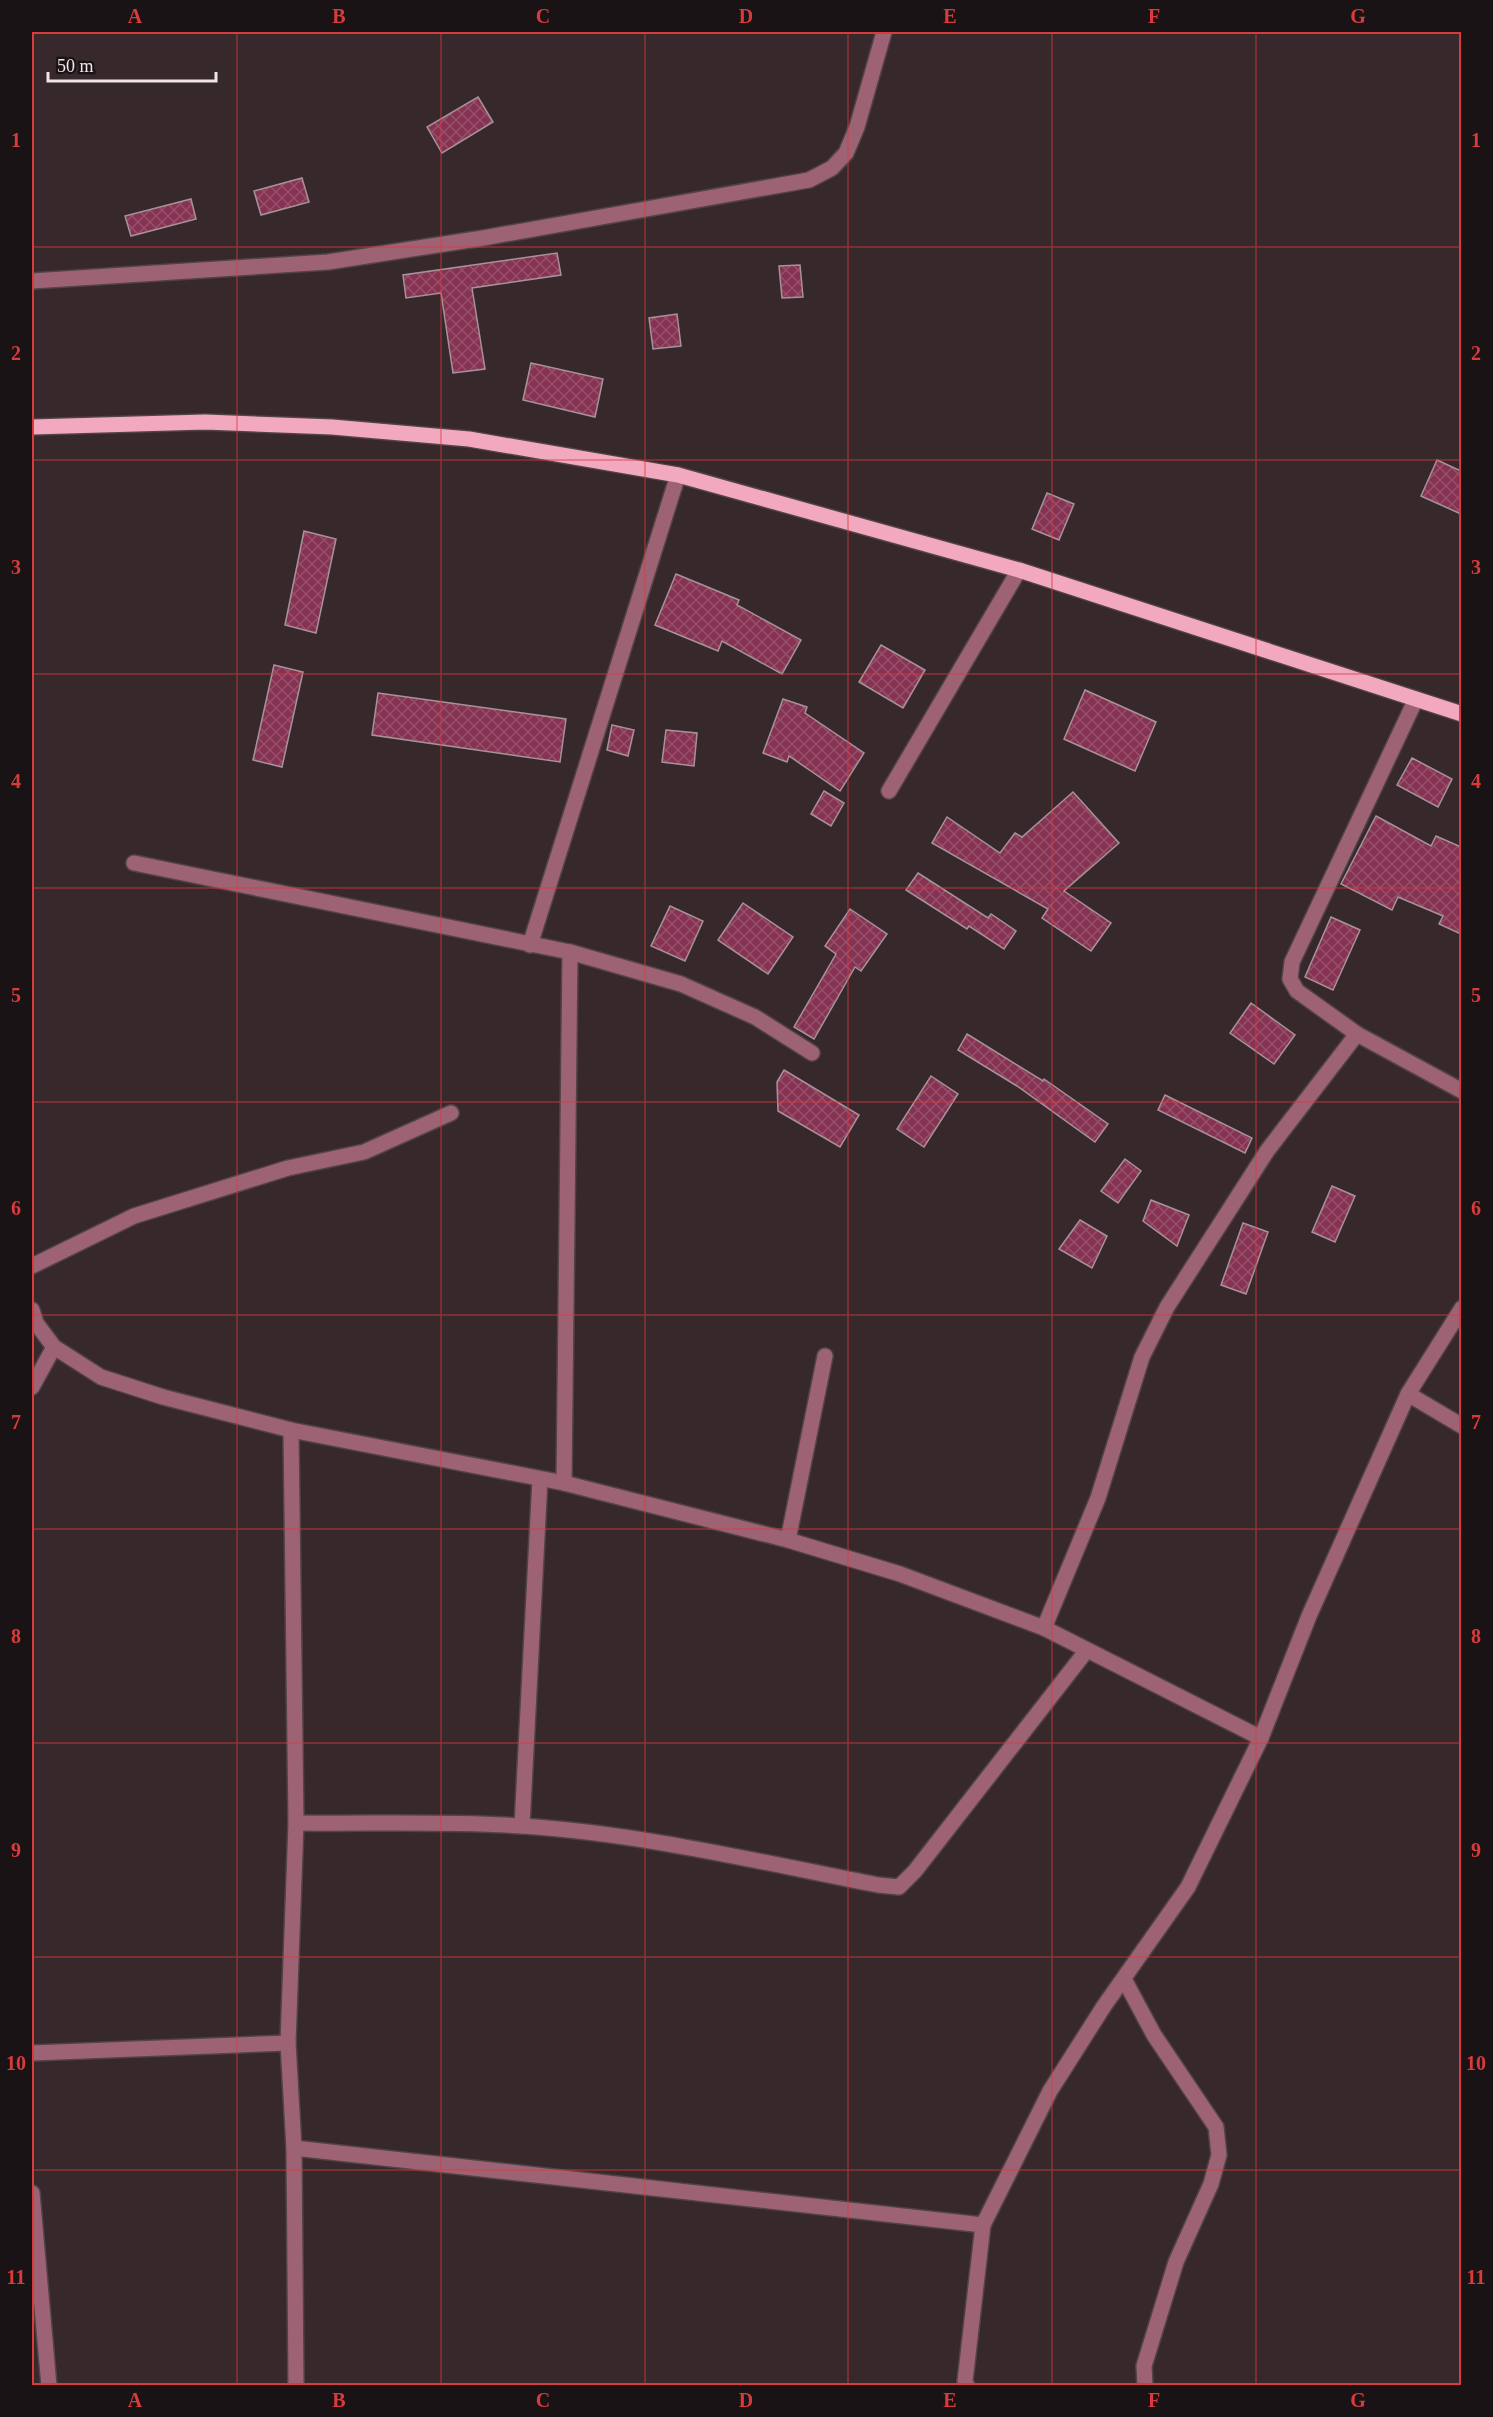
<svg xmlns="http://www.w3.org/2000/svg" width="1493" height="2417" viewBox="0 0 1493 2417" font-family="'Times New Roman',serif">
<defs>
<pattern id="building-cross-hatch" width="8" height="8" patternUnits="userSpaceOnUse" patternTransform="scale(1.5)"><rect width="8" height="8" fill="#863252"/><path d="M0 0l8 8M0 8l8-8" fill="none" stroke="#97506b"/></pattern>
</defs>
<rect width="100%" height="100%" fill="#37282c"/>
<g fill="url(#building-cross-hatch)" stroke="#a69398" stroke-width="1.5">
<path d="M478,97L493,122L442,153L427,127Z"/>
<path d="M302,178L309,202L261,215L254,191Z"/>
<path d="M191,199L196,219L131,236L125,216Z"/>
<path d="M557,253L561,275L472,288L485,369L453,373L441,293L406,298L403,275Z"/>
<path d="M800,265L803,297L782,298L779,266Z"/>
<path d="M677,314L681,346L653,349L649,318Z"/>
<path d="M531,363L603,379L595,417L523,400Z"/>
<path d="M1437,460L1461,471V514L1421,496Z"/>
<path d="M1047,493L1074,504L1059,540L1032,529Z"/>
<path d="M304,531L336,539L316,633L285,625Z"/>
<path d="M676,574L739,600L737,605L801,640L782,674L722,641L718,651L655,625Z"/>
<path d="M881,645L925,670L903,708L859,682Z"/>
<path d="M274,665L303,672L282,767L253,760Z"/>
<path d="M1085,690L1156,722L1135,771L1064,739Z"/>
<path d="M378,693L566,719L560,762L372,735Z"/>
<path d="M783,699L807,707L805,713L864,753L840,791L789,756L787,762L763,753Z"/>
<path d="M612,725L634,730L628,756L607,750Z"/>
<path d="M666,730L697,733L694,766L662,762Z"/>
<path d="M1412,758L1452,779L1438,807L1397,785Z"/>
<path d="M824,791L844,803L831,826L811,814Z"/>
<path d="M1073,792L1119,843L1064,891L1111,923L1091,951L1042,918L1048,909L932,843L947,817L1000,853L1015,833L1022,837Z"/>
<path d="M1376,816L1431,846L1436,836L1461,847V934L1439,924L1443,916L1398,897L1392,910L1341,884Z"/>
<path d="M918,873L988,918L991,914L1016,931L1004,949L969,926L967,929L906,890Z"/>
<path d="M743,903L793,937L768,974L718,940Z"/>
<path d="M670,906L703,921L685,961L651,946Z"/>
<path d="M850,909L887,934L861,971L855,967L814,1039L794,1027L836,954L825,946Z"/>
<path d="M1331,917L1360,930L1333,990L1305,977Z"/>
<path d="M1251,1003L1295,1035L1274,1064L1230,1033Z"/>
<path d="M967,1034L1043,1081L1044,1079L1108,1124L1095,1142L1017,1086L958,1050Z"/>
<path d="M784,1070L859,1115L840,1147L778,1111L777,1082Z"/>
<path d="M931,1076L958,1094L924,1147L897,1129Z"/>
<path d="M1165,1095L1252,1138L1245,1153L1158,1110Z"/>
<path d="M1125,1159L1141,1171L1118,1203L1101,1191Z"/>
<path d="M1332,1186L1355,1196L1335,1242L1312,1232Z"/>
<path d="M1151,1200L1189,1215L1177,1246L1143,1221Z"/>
<path d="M1080,1220L1107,1236L1092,1268L1059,1249Z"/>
<path d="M1243,1223L1268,1232L1246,1294L1221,1285Z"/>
</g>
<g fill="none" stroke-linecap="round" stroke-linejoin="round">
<g stroke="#514346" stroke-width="18">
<g id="minor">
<path d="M32,281L328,262L483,238L809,180L832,168L846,153L857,127L884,32"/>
<path d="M1416,699L1292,962L1290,979L1297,991L1357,1034L1462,1091"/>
<path d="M889,791L1019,570"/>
<path d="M134,863L570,952L681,984L755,1017L812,1053"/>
<path d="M530,945L678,475"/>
<path d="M32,1266L134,1216L288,1168L364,1152L451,1113"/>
<path d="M32,1310L36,1323L54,1347L101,1377L163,1397L291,1430L564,1483L788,1540L900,1574L1044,1628L1261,1738"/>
<path d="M32,1387L54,1347"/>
<path d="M1408,1394L1462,1426"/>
<path d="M291,1430L296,1823L288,2043L294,2148L296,2386"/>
<path d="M564,1483L570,952"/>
<path d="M788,1540L825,1356"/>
<path d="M1044,1628L1098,1498L1142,1357L1167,1307L1267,1151L1357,1034"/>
<path d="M296,1823C371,1824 448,1821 523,1826C643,1834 760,1862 878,1885L899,1887L915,1871L1087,1650"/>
<path d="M522,1826L540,1479"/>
<path d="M1124,1979L1154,2035L1216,2127L1219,2155L1211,2184L1176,2262L1144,2366L1145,2386"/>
<path d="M32,2053L288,2043"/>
<path d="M294,2148L983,2225"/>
<path d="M32,2193L49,2386"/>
<path d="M967,2386L965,2381L983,2225L1050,2091L1104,2006L1188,1887L1261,1738L1309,1616L1408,1394L1462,1308"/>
</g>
</g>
<g stroke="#514346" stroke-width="18">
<path id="major" d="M32,427L205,422L332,427L469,439L678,475L1019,570L1462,714"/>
</g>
<use href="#minor" stroke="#9e6275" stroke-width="15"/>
<use href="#major" stroke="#f2a8be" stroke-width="15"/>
</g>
<path fill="none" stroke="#d93b3b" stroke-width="1.5" stroke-opacity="0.55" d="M237,32V2386M441,32V2386M645,32V2386M848,32V2386M1052,32V2386M1256,32V2386M32,247H1462M32,460H1462M32,674H1462M32,888H1462M32,1102H1462M32,1315H1462M32,1529H1462M32,1743H1462M32,1957H1462M32,2170H1462"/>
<rect width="1493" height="2417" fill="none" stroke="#1a1315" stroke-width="66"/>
<path d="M48 72v9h168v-9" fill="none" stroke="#f0e6e8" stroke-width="3"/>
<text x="57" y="72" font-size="18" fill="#f0e6e8" stroke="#1a1315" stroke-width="4.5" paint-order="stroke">50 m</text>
<rect x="33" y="33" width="1427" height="2351" fill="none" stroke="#d93b3b" stroke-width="2"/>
<g font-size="20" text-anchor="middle" font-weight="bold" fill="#d93b3b">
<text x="135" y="23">A</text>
<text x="339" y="23">B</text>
<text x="543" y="23">C</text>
<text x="746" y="23">D</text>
<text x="950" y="23">E</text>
<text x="1154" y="23">F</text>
<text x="1358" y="23">G</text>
<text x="16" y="147">1</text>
<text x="1476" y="147">1</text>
<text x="16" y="360">2</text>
<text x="1476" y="360">2</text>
<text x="16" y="574">3</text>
<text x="1476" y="574">3</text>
<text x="16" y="788">4</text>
<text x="1476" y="788">4</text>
<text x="16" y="1002">5</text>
<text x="1476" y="1002">5</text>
<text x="16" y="1215">6</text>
<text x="1476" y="1215">6</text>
<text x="16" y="1429">7</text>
<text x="1476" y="1429">7</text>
<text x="16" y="1643">8</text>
<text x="1476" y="1643">8</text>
<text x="16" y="1857">9</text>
<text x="1476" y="1857">9</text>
<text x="16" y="2070">10</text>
<text x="1476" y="2070">10</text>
<text x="16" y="2284">11</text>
<text x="1476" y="2284">11</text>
<text x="135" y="2407">A</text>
<text x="339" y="2407">B</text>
<text x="543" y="2407">C</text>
<text x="746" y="2407">D</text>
<text x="950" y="2407">E</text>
<text x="1154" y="2407">F</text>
<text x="1358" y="2407">G</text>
</g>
</svg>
